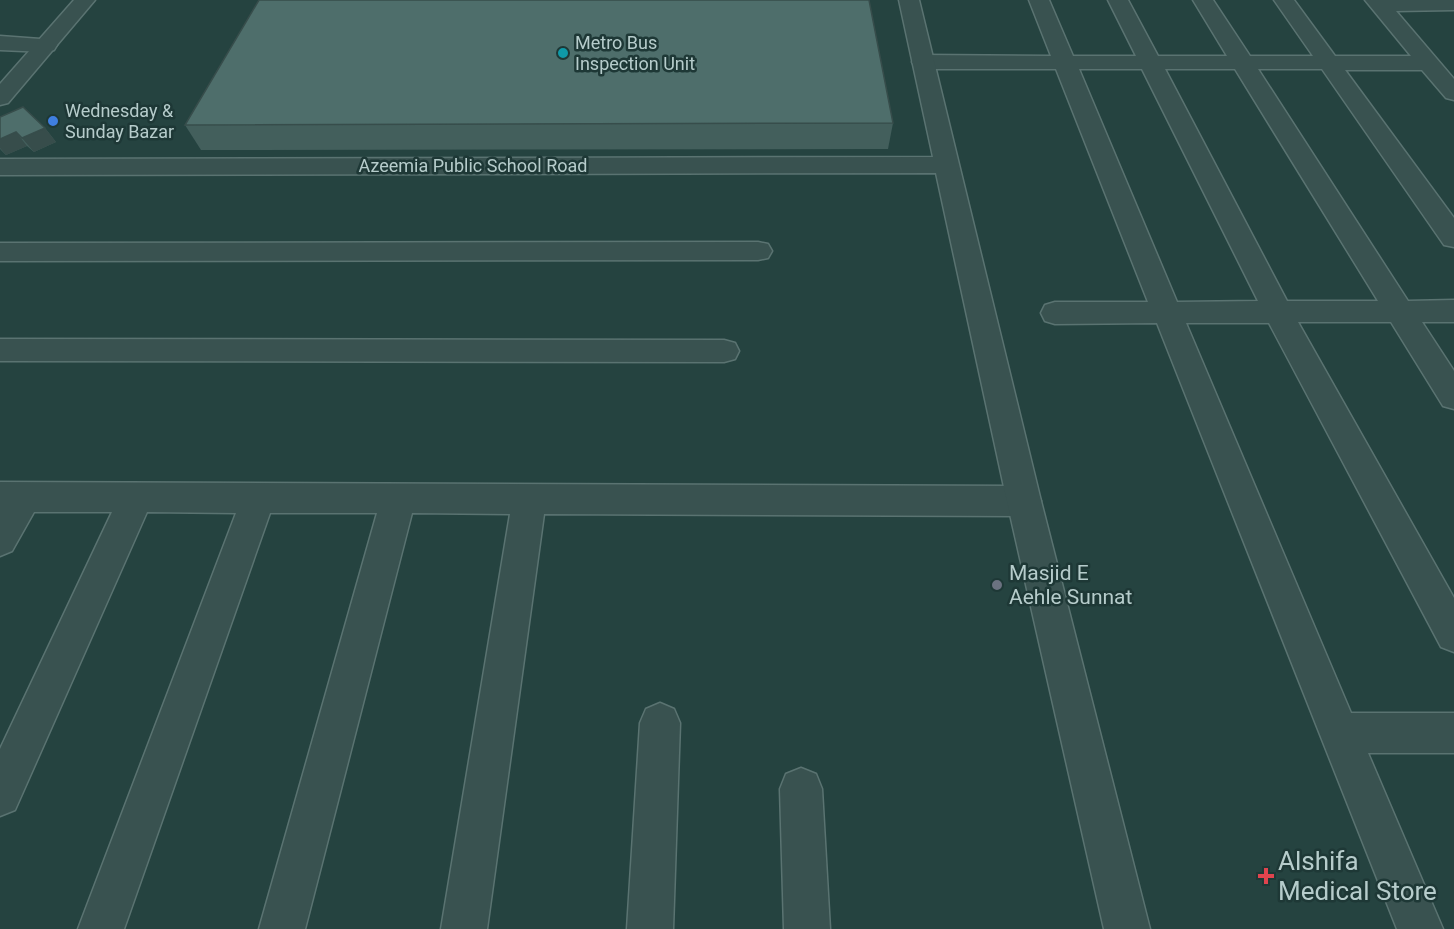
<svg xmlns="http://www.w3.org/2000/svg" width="1454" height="929" viewBox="0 0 1454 929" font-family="Roboto,sans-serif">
<rect width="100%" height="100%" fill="#254340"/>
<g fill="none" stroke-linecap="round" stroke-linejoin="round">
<g stroke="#5a7371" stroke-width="3">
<g id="minor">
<path d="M1029,0H1049L1073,56H1136L1108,0H1128L1158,56H1227L1193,0H1213L1250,56H1313L1274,0H1294L1335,56H1411L1365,0H1454V10L1396,11L1454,79V100L1446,98L1422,70H1345L1454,218V247L1444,245L1322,69H1258L1408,301L1454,300V322H1422L1454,371V409L1443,406L1391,322H1298L1454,598V652L1441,647L1269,323H1186L1351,713H1454V753H1368L1443,929H1397L1157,323L1055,324L1045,321L1041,313L1045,305L1055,302H1148L1056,69H923L915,67L912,62L915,57L923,55L1051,56ZM1079,69H1142L1258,301L1177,302ZM1165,69H1235L1378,301H1287Z"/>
<path d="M0,36L54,40L57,45L54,50L46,52L0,50Z"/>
<path d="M758,242L768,244L772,251L768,258L758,260L0,261V243Z"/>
<path d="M0,339L724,340L735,343L739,351L735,359L724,362L0,361Z"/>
<path d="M0,482L1024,486L1036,491L1041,501L1036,511L1024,516L544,514L487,929H441L510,514L412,513L305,929H259L377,513H270L124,929H78L236,513L147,512L15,810L0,816V749L112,512H34L12,551L0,556Z"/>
<path d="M660,703L674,709L680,723L673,929H627L640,723L646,709Z"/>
<path d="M801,768L816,774L822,789L830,929H784L780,789L786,774Z"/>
</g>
</g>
<g stroke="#5a7371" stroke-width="3">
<g id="tertiary">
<path d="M74,0H95L8,103L0,105V84Z"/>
<path d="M899,0H919L1041,501L1150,929H1104L1007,501L936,173L0,175V159L933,157Z"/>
</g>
</g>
<use href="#minor" fill="#395250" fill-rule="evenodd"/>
<use href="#tertiary" fill="#395250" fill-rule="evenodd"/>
</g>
<g fill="#435f5c">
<path d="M0,117L45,128L56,142L34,152L27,146L6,155L0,149Z"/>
<path d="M893,123L888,149L201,150L185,125Z"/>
</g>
<g fill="#374d4b">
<path d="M45,128L56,142L34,152L22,138Z"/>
<path d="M16,132L27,146L6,155L0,148V139Z"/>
</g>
<g fill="#4e6e6b" stroke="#374d4b" stroke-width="1.5">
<path d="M259,0H869L893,123L185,125Z"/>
<path d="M23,107L45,128L22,138L16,132L0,139V117Z"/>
</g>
<circle fill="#0f9aa8" stroke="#1e3836" stroke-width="2" cx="563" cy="53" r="6"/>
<circle fill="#3f7fe0" stroke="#1e3836" stroke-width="2" cx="53" cy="121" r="6"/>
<circle fill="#6b7280" stroke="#1e3836" stroke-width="2" cx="997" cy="585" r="6"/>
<path fill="#e0444e" stroke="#1e3836" stroke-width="2" d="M1263 867h6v6h6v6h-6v6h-6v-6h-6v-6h6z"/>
<g text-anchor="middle" stroke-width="5" stroke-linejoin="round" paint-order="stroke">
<g font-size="18" fill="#b6cccb" stroke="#1e3836" text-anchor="start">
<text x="575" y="49">Metro Bus<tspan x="575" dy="21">Inspection Unit</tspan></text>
<text x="65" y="117">Wednesday &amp;<tspan x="65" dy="21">Sunday Bazar</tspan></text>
</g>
<g font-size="18" fill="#b6cccb" stroke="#1e3836">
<text x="473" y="172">Azeemia Public School Road</text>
</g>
<g font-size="21" fill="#b6cccb" stroke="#1e3836" text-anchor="start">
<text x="1009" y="580">Masjid E<tspan x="1009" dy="24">Aehle Sunnat</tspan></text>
</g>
<g font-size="26" fill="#b6cccb" stroke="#1e3836" text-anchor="start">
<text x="1278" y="870">Alshifa<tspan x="1278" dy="30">Medical Store</tspan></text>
</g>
</g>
</svg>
